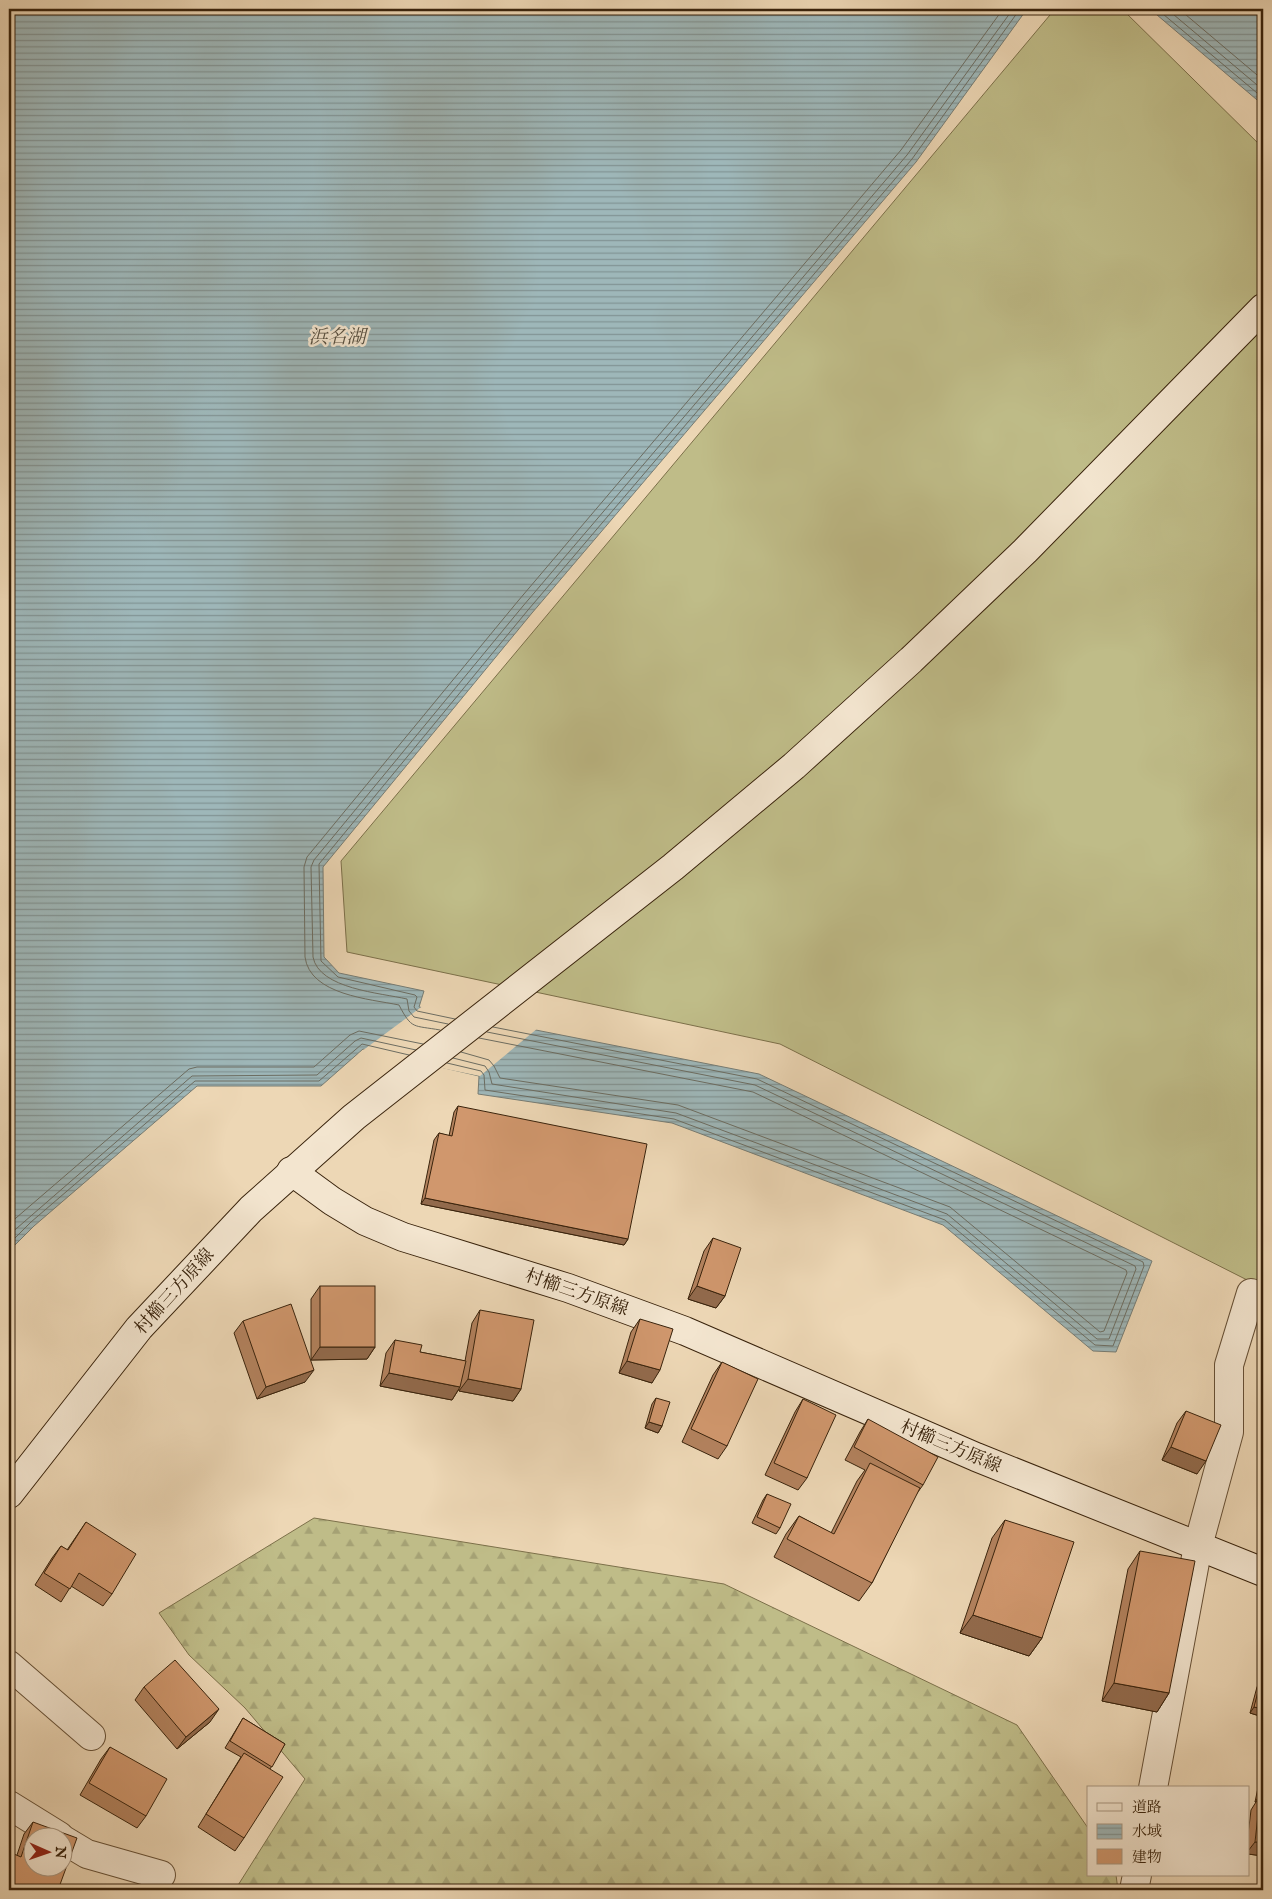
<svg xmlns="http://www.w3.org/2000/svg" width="1272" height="1899" viewBox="0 0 1272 1899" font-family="'IM FELL English','Noto Serif JP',serif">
<defs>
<pattern id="forest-firs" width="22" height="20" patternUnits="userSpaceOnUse" patternTransform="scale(1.25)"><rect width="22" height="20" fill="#bfbc88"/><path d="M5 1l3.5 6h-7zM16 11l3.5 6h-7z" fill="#a5a174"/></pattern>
<pattern id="water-rules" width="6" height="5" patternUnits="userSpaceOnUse" patternTransform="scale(1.25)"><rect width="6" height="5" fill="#9eb7b9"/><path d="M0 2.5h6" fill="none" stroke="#829495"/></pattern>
</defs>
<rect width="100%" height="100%" fill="#edd7b5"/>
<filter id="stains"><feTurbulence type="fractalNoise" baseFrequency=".004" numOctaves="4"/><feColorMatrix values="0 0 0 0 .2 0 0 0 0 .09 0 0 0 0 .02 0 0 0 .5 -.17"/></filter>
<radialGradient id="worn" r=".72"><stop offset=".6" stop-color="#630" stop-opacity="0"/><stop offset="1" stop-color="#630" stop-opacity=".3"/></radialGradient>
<path fill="url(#forest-firs)" stroke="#7c704a" d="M314,1518L724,1584L1017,1725L1088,1828V1875H1116L1118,1890H235L305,1779L245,1708L189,1655L159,1613Z"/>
<path fill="#bfbc88" stroke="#7c704a" d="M1055,9H1122L1263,148V1281L1261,1287L780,1044L347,952L341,861Z"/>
<g fill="url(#water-rules)" stroke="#767c74">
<path d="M9,9H1027L916,162L532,613L323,867L324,957L339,973L424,991L419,1007L759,1074L1152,1261L1116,1352L1093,1351L943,1225L672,1123L478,1094L479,1076L363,1049L321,1086H197L34,1226L9,1251Z"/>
<path d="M1150,9H1263V105Z"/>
</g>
<path fill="#edd7b5" d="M424,1005L538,1028L480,1076L363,1052L358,1054Z"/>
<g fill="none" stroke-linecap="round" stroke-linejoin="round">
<g stroke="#6c6d62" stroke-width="1">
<path d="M1157,9L1263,98"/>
<path d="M1167,9L1263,90"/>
<path d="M1179,9L1263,80"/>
<path d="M455,1019L417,1011L414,1007L417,997L415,995L338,977L321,961L319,864L528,610L912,159L1020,9"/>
<path d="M448,1024L414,1017L409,1011L407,999C381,993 319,989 313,957L311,867L314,860L523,606L907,155L1013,9"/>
<path d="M440,1030C413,1025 412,1030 399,1005C370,999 310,995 305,957L304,867L307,857L518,601L901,150L1003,9"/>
<path d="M461,1052L489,1060L494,1066L500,1078L678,1105L950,1207L1100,1332L1104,1331L1127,1273L1126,1270L753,1092L479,1038"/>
<path d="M453,1058L485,1066L489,1072L492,1084L676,1113L947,1214L1097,1339H1109L1136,1269L1135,1266L755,1085L487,1032"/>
<path d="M447,1063L481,1071L484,1075L485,1090L674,1119L945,1220L1095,1345L1113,1346L1144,1266L1143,1262L757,1079L493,1027"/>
<path d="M9,1224L189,1069L197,1067H314L350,1035L359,1031L423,1044"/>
<path d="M9,1235L192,1076L317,1075L355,1041L361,1038L416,1050"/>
<path d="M9,1244L31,1222L195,1081H319L362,1044L409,1055"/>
</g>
<g stroke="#665036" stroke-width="30">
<g id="street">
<path d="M9,1665L91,1736"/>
<path d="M1153,1788L1198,1546L1229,1432V1365L1251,1293"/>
<path d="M9,1805L59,1836"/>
<path d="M62,1839L87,1854L161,1875"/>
<path d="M1134,1890L1137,1875"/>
</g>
</g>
<g stroke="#39230c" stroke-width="30">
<g id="secondary">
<path d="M291,1171L332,1201L365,1221L403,1237L568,1288L685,1331L976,1457L1263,1572"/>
<path d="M9,1494L139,1328L251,1209L354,1117L673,867L794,766L911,660L1025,551L1263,308"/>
</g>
</g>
<use href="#street" stroke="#f3e5cf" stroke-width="28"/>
<use href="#secondary" stroke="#f3e5cf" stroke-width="28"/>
</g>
<g fill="#b3825e" stroke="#39230c">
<path d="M458,1106L628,1239L624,1245L421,1204L434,1140L439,1133L449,1136L454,1112Z"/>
<path d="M713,1238L725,1296L716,1308L688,1299L704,1251Z"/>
<path d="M320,1286L375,1347L367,1359L311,1360V1299Z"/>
<path d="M480,1310L521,1389L513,1401L459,1391V1389L452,1400L380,1386L386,1353L395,1340L420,1352L465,1361L472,1323Z"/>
<path d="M640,1319L652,1383L619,1373L631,1332Z"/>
<path d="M243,1321L305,1382L257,1399L234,1333Z"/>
<path d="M722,1362L727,1446L718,1459L682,1442L713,1375Z"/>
<path d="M656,1398L662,1426L658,1433L645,1428L652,1404Z"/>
<path d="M803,1399L807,1478L798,1490L765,1475L795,1412Z"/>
<path d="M1186,1411L1197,1474L1162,1460L1177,1423Z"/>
<path d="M868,1419L923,1485L915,1496L872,1583L859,1601L774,1557L786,1534L799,1516L831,1533L857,1481L865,1470L845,1460L860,1432Z"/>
<path d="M767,1494L780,1528L776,1534L752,1523L763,1500Z"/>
<path d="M1005,1520L1042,1638L1029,1656L960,1633L992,1538Z"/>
<path d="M86,1522L112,1594L103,1606L71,1586L61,1602L35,1585L52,1558L61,1546L67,1550Z"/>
<path d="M1140,1551L1169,1693L1157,1712L1102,1701L1128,1569Z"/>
<path d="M1261,1680L1263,1681V1717L1250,1713L1257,1687Z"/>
<path d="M144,1687L210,1722L177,1749L135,1700Z"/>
<path d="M243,1718L285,1744L270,1769L244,1838L235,1851L198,1827L241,1757L225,1748Z"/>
<path d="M110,1747L146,1816L137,1828L80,1795L101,1759Z"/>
<path d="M1263,1764V1856L1248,1854V1835L1251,1810L1256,1802H1255Z"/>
<path d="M33,1822L58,1890L17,1855L24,1834Z"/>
</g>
<g fill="#926a4c" stroke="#39230c">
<path d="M425,1198L628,1239L624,1245L421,1204Z"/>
<path d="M697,1286L725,1296L716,1308L688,1299Z"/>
<path d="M320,1347H375L367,1359L311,1360Z"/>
<path d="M627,1361L660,1370L652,1383L619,1373Z"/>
<path d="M314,1370L305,1382L257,1399L266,1387Z"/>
<path d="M389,1373L460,1387L452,1400L380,1386Z"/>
<path d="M468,1379L521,1389L513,1401L459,1391Z"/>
<path d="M649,1422L662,1426L658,1433L645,1428Z"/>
<path d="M1171,1447L1206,1461L1197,1474L1162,1460Z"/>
<path d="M973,1615L1042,1638L1029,1656L960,1633Z"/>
<path d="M1114,1683L1169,1693L1157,1712L1102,1701Z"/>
<path d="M1254,1707L1263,1709V1717L1250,1713Z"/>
<path d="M219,1709L210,1722L177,1749L186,1737Z"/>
<path d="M1263,1790V1803L1260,1797L1256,1802H1255Z"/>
<path d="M1255,1842H1263V1856L1248,1854V1851Z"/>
</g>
<g fill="#d0976d" stroke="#39230c" fill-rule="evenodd">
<path d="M458,1106L647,1144L628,1239L425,1198L439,1133L452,1136Z"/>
<path d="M713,1238L741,1248L725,1296L697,1286Z"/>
<rect x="320" y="1286" width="55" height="61"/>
<path d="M291,1304L314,1370L266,1387L243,1321Z"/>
<path d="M480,1310L534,1320L521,1389L468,1379Z"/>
<path d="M640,1319L673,1329L660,1370L627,1361Z"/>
<path d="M395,1340L422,1345L420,1352L466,1361L460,1387L389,1373Z"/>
<path d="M722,1362L758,1379L727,1446L691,1429Z"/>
<path d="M656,1398L670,1402L662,1426L649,1422Z"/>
<path d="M803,1399L836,1415L807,1478L774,1463Z"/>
<path d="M1186,1411L1221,1425L1206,1461L1171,1447Z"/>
<path d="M868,1419L938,1457L923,1485L854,1447Z"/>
<path d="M870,1463L920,1488L872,1583L787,1539L799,1516L834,1534Z"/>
<path d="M767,1494L791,1504L780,1528L757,1517Z"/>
<path d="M1005,1520L1074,1542L1042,1638L973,1615Z"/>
<path d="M86,1522L136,1554L112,1594L79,1573L70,1589L44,1573L61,1546L68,1550Z"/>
<path d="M1140,1551L1195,1561L1169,1693L1114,1683Z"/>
<path d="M175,1660L219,1709L186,1737L144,1687Z"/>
<path d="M1261,1680L1263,1681V1709L1254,1707Z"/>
<path d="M243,1718L285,1744L272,1767L230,1741Z"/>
<path d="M110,1747L167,1779L146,1816L89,1783Z"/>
<path d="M244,1753L283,1777L244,1838L206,1814Z"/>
<path d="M1260,1797H1263V1842H1255Z"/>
<path d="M33,1822L77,1838L58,1890H13L9,1889V1852L21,1857ZM32,1836H62V1866H32Z"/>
</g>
<g text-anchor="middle" stroke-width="5" stroke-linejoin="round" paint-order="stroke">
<g font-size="18" fill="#39230c" stroke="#f3e5cf">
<text transform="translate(174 1291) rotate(-48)" y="6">村櫛三方原線</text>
<text transform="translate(577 1292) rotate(19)" y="6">村櫛三方原線</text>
<text transform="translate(951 1446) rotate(23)" y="6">村櫛三方原線</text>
</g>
<g font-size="19" font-style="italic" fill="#574f40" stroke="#f3e5cf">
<text x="337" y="343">浜名湖</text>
</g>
</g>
<rect width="1272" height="1899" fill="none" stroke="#edd7b5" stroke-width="30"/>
<rect x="10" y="10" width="1252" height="1879" fill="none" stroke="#39230c" stroke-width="2.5"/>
<rect x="15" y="15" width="1242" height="1869" fill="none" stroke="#39230c"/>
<rect x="1087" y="1786" width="162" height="90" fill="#f3e5cf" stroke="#a99781"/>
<rect x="1097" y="1803" width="25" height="8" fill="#f3e5cf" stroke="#a99781"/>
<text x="1132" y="1812" font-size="15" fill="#39230c">道路</text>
<rect x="1097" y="1824" width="25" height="15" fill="url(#water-rules)" stroke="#a99781"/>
<text x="1132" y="1836" font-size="15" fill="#39230c">水域</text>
<rect x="1097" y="1849" width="25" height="15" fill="#d0976d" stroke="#a99781"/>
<text x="1132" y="1862" font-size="15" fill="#39230c">建物</text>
<g transform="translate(48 1852) rotate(92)"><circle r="24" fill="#f3e5cf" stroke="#a99781"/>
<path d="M0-4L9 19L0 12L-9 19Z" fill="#8f2418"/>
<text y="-8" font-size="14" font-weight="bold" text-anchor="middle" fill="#39230c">N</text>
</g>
<rect width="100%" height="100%" filter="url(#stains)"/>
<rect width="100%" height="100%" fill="url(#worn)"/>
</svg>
